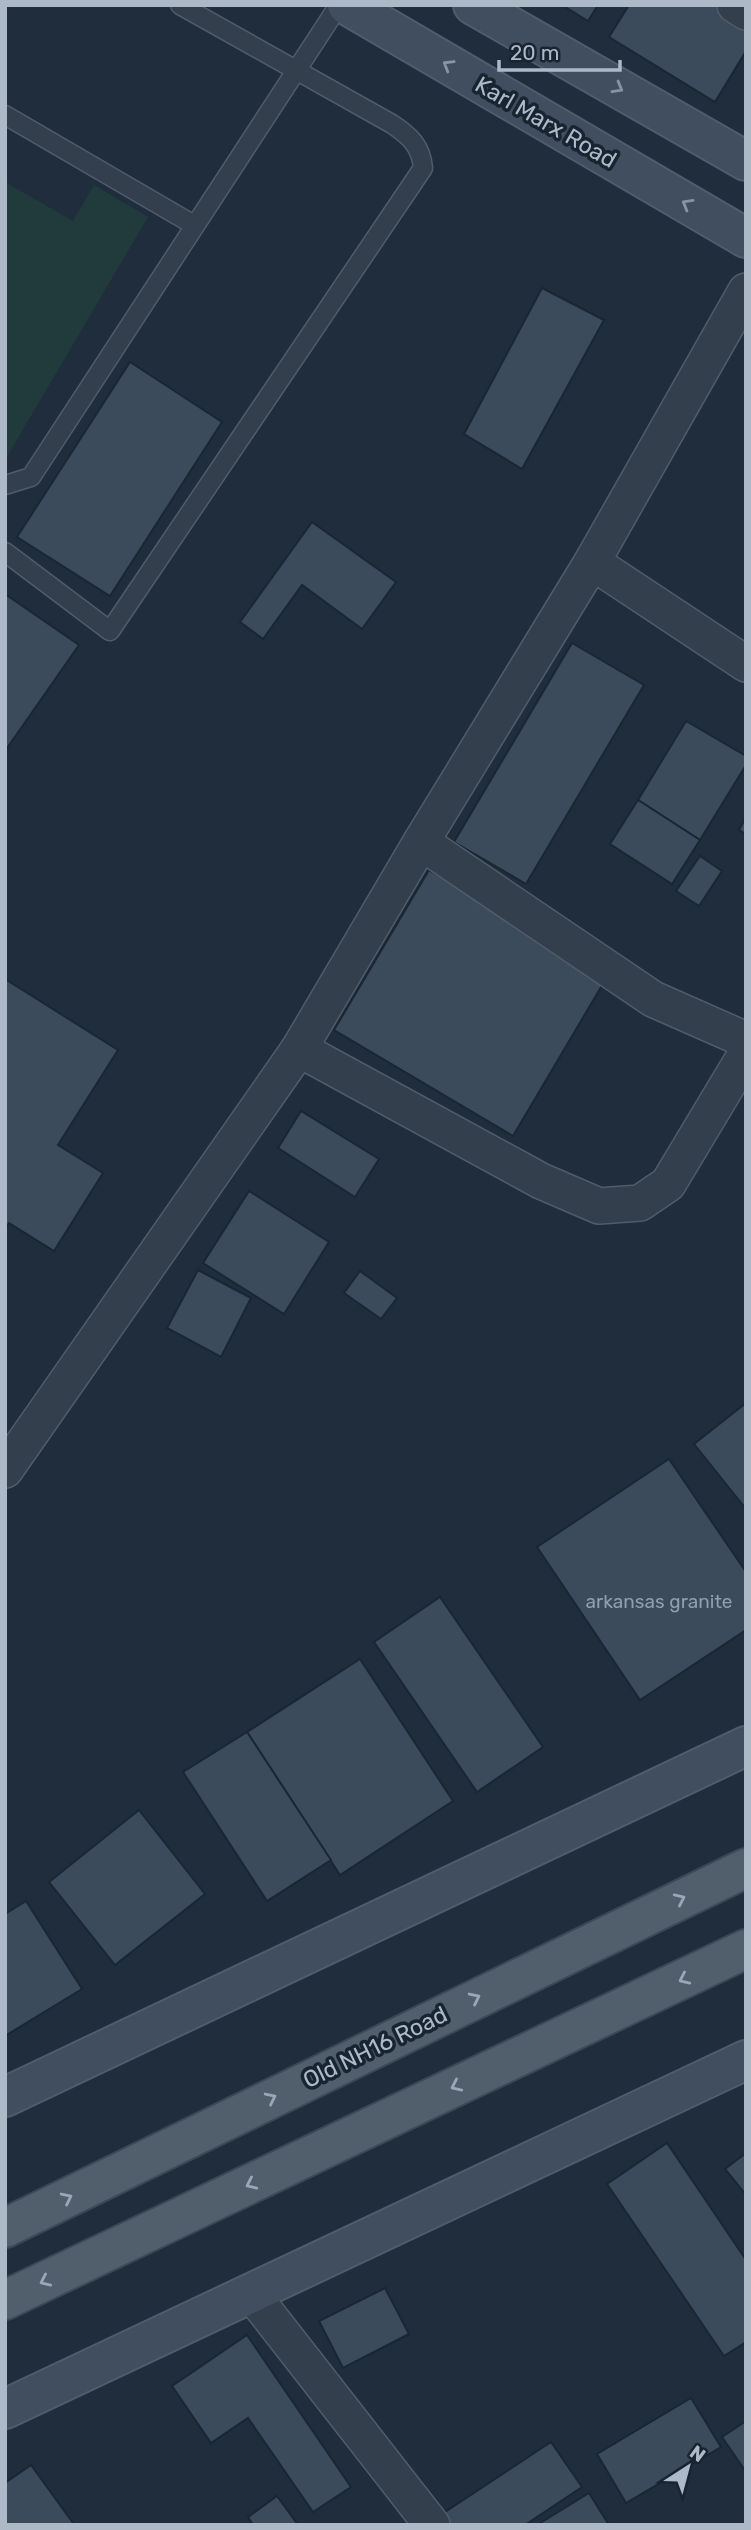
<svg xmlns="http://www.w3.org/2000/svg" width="751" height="2530" viewBox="0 0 751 2530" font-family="Rubik,sans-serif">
<rect width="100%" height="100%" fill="#1f2d3c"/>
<path fill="#213b3d" d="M5,182L73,221L94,185L148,217L5,460Z"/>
<g fill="#3b4b5c" stroke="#1b2633" stroke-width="2">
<path d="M562,5H598L588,21Z"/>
<path d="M629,5H723L746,19V51L715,102L609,37Z"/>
<path d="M542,288L604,320L522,469L464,434Z"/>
<path d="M130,362L222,422L110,596L17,537Z"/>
<path d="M312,522L396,582L362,629L302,585L263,639L240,622Z"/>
<path d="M5,594L79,645L5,751Z"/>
<path d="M572,643L644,685L526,884L454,842Z"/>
<path d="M686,721L746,756V765L700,840L638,800Z"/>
<path d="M638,800L700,840L672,884L610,844Z"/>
<path d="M746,817V834L739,830Z"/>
<path d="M700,856L722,871L699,906L676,891Z"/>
<path d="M429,870L607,977L513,1136L334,1030Z"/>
<path d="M5,979L118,1050L58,1145L103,1173L54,1251L9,1223L5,1229Z"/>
<path d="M301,1111L379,1159L355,1197L278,1148Z"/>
<path d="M249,1191L329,1242L284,1314L203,1263Z"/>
<path d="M198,1270L251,1298L221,1357L167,1328Z"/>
<path d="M360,1271L397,1298L381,1319L344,1293Z"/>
<path d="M746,1403V1509L694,1444Z"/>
<path d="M669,1459L746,1572V1630L640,1700L537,1547Z"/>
<path d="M440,1597L543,1747L477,1792L374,1642Z"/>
<path d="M360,1659L453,1801L340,1875L247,1732Z"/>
<path d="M247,1732L331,1860L267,1901L183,1772Z"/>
<path d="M139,1810L205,1894L115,1965L49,1882Z"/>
<path d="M26,1901L82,1989L5,2036V1914Z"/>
<path d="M667,2143L746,2260V2342L724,2356L607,2184Z"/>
<path d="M746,2153V2195L725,2169Z"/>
<path d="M385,2288L409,2334L343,2368L319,2321Z"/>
<path d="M247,2335L351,2487L313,2512L248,2418L211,2443L172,2386Z"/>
<path d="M691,2398L721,2447L626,2503L597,2454Z"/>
<path d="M746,2421V2472L722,2437Z"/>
<path d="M551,2442L582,2487L525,2525H445L439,2516Z"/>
<path d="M31,2465L73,2523L70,2525H5V2483Z"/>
<path d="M589,2493L609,2525H537Z"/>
<path d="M277,2496L298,2525H253L248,2517Z"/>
</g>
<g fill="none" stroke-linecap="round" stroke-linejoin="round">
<g stroke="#515c6a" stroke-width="21">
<g id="lane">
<path d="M5,115L194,225"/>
<path d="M5,485L31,477L339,5"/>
<path d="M5,552L110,631L423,168C421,146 410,136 392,124L180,5"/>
</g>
</g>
<g stroke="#515c6a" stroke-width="38">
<g id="street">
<path d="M735,5L746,12"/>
<path d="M592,562L746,664"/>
<path d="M421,842L653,999L746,1040"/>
<path d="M299,1049L541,1181L599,1206L640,1203L668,1184L746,1054"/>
<path d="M5,1470L299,1049L421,842L592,562L746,291"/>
<path d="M251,2293L432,2525"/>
</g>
</g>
<g stroke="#515c6a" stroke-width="42">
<g id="secondary">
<path d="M347,5L746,238"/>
<path d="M473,5L746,161"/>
<path d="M5,2097L746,1746"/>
<path d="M5,2409L746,2060"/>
</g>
</g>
<g stroke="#3d4855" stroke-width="42">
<g id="primary">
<path d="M5,2228L746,1868"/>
<path d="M5,2300L746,1949"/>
</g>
</g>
<use href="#lane" stroke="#333f4c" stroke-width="18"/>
<use href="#street" stroke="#333f4c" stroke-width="35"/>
<use href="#secondary" stroke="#414e60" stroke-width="38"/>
<use href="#primary" stroke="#515e6c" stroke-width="38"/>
</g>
<defs><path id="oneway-chevron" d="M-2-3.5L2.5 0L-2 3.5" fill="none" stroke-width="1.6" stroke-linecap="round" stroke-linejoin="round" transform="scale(1.75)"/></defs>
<g stroke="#8894a4">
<use href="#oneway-chevron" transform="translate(448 65) rotate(-149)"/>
<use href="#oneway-chevron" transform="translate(618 88) rotate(30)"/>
<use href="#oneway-chevron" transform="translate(687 204) rotate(-150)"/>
</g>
<g stroke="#9ba7b6">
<use href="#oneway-chevron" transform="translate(680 1899) rotate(-25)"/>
<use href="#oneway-chevron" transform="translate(684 1979) rotate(155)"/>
<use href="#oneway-chevron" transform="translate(475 1998) rotate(-26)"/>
<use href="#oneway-chevron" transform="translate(456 2086) rotate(155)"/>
<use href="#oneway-chevron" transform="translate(271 2098) rotate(-26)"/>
<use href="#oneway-chevron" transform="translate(251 2184) rotate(155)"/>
<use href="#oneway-chevron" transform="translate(67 2198) rotate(-26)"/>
<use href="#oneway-chevron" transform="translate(45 2281) rotate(155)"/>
</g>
<g text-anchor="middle" stroke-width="7" stroke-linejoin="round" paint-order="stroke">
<g font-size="19" fill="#919ead">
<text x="659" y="1608">arkansas granite</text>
</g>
<g font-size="23" fill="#aeb9c8" stroke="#192431">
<text transform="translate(546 122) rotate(30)" y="8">Karl Marx Road</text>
<text transform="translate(375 2047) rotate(-26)" y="8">Old NH16 Road</text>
</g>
</g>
<rect width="751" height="2530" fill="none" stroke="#aeb9c8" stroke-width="14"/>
<g transform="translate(688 2467) rotate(36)" stroke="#192431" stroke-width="5" paint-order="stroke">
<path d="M0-5L12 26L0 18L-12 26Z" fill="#aeb9c8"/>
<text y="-10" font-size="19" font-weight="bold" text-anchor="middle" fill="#aeb9c8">N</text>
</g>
<path d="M499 60v10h121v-10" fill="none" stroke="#aeb9c8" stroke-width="3.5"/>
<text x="510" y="60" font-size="21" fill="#aeb9c8" stroke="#192431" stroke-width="5" paint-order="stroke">20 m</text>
</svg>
